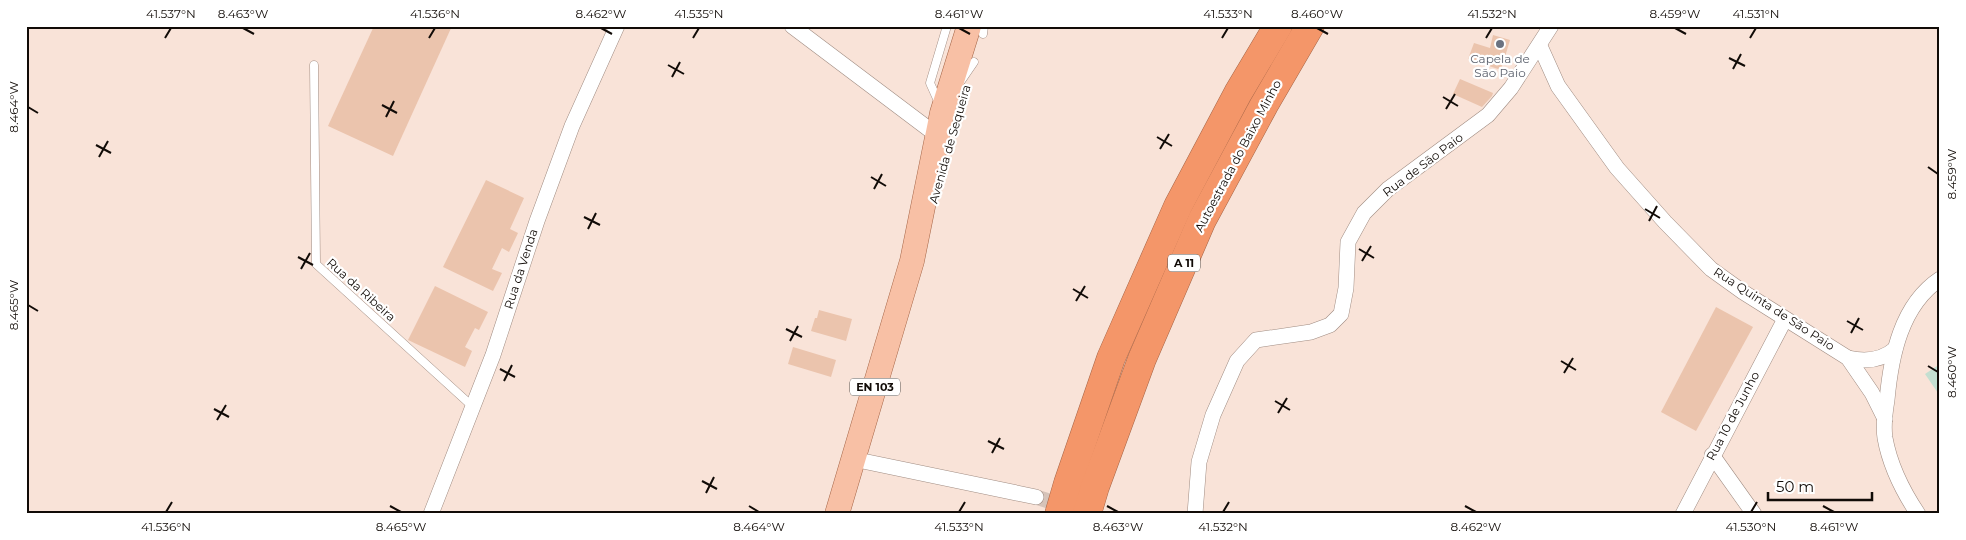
<svg xmlns="http://www.w3.org/2000/svg" width="1966" height="540" viewBox="0 0 1966 540" font-family="Montserrat,sans-serif">
<rect width="100%" height="100%" fill="#f9e3d8"/>
<path fill="#c4dfd1" d="M1940,364V396L1925,374Z"/>
<g fill="#ebc4ad">
<path d="M374,26H452L393,156L328,126Z"/>
<path d="M1493,35L1510,40L1501,70L1468,59L1474,43L1490,48Z"/>
<path d="M1460,79L1493,93L1492,96L1482,107L1453,94Z"/>
<path d="M486,180L524,198L510,229L518,233L509,252L502,248L492,269L502,273L493,291L443,267Z"/>
<path d="M435,286L488,312L479,330L475,328L465,347L472,351L465,367L408,340Z"/>
<path d="M1716,307L1753,327L1696,431L1661,412Z"/>
<path d="M819,310L852,319L846,341L811,331L815,318H817Z"/>
<path d="M793,347L836,360L831,377L788,364Z"/>
</g>
<g fill="none" stroke-linecap="round" stroke-linejoin="round">
<path stroke="#d6c3b9" stroke-width="15" stroke-dasharray="15 8" stroke-linecap="butt" d="M1036,497L1068,507"/>
<g stroke="#a08c82" stroke-width="9">
<g id="service">
<path d="M983,34L984,26"/>
<path d="M314,65L316,264L472,406"/>
<path d="M961,81L974,62"/>
<path d="M939,103L930,83L947,26"/>
</g>
</g>
<g stroke="#a08c82" stroke-width="16">
<g id="minor">
<path d="M792,26L938,136"/>
<path d="M1540,46L1558,86L1617,168L1665,222L1711,269L1743,292L1848,358L1872,393L1885,419"/>
<path d="M1848,358C1865,362 1881,361 1895,349"/>
<path d="M1712,455L1754,514"/>
<path d="M853,459L1036,497"/>
<path d="M431,514L493,355L537,221L572,126L617,26"/>
<path d="M1195,514L1199,462L1213,415L1237,361L1256,340L1311,332L1330,325L1341,314L1346,288L1348,242L1364,213L1388,189L1488,115L1511,88L1551,26"/>
<path d="M1683,514L1785,319"/>
<path d="M1918,514C1902,490 1890,466 1885,438C1883,425 1885,412 1887,400C1891,356 1901,305 1940,279"/>
</g>
</g>
<g stroke="#a56547" stroke-width="25">
<path id="primary" d="M837,514L912,261L942,113L969,26"/>
</g>
<g stroke="#a56547" stroke-width="29">
<g id="motorway">
<path d="M1059,514L1068,483L1111,358L1178,206L1238,93L1278,26"/>
<path d="M1087,514L1095,487L1142,359L1202,220L1264,105L1310,26"/>
</g>
</g>
<use href="#service" stroke="#fff" stroke-width="8"/>
<use href="#minor" stroke="#fff" stroke-width="15"/>
<use href="#primary" stroke="#f8c0a5" stroke-width="24"/>
<use href="#motorway" stroke="#f49669" stroke-width="28"/>
</g>
<path fill="none" stroke="#110b07" stroke-width="2" d="M243,28L254,34M601,28L612,34M959,28L970,34M1317,28L1328,34M1675,28L1686,34M165,38L171,28M429,38L435,28M693,38L699,28M1222,38L1228,28M1486,38L1492,28M1750,38L1756,28M1729,58L1745,66M668,65L684,74M1733,69L1741,54M672,77L680,62M1443,97L1458,106M382,105L397,113M28,107L38,113M1446,109L1455,94M386,117L394,101M1157,137L1172,146M96,145L111,153M1160,149L1169,134M99,157L108,141M1928,167L1938,174M871,177L886,186M874,189L882,174M1645,209L1660,218M584,217L600,225M1649,221L1657,206M588,229L596,213M1359,249L1374,258M298,257L313,265M1362,261L1371,246M301,269L310,253M1073,289L1088,298M1076,301L1085,286M28,305L38,311M1847,321L1863,330M786,329L802,337M1851,333L1859,318M790,341L798,326M1561,361L1576,370M1928,366L1938,372M500,369L515,377M1564,373L1573,358M504,381L512,365M1275,401L1290,410M214,409L229,417M1278,413L1287,398M217,420L226,405M988,441L1004,449M992,453L1000,438M702,481L717,489M706,493L714,477M390,506L401,512M749,506L759,512M1107,506L1118,512M1465,506L1476,512M1823,506L1834,512M166,512L172,502M959,512L965,502M1223,512L1229,502M1751,512L1757,502"/>
<circle fill="#6b7280" stroke="#fff" stroke-width="2" cx="1500" cy="44" r="5"/>
<g text-anchor="middle" stroke-width="4.5" stroke-linejoin="round" paint-order="stroke">
<g fill="#fff" stroke="#585451" stroke-width="1">
<rect x="1168" y="254.5" width="32" height="17" rx="4"/>
<rect x="850" y="378.5" width="50" height="17" rx="4"/>
</g>
<g font-size="11" font-weight="bold" fill="#110b07">
<text x="1184" y="267">A 11</text>
<text x="875" y="391">EN 103</text>
</g>
<g font-size="12" fill="#5b616d" stroke="#fff">
<text x="1500" y="63">Capela de<tspan x="1500" dy="14">São Paio</tspan></text>
</g>
<g font-size="12" fill="#110b07" stroke="#fff">
<text transform="translate(950 144) rotate(-74)" y="4">Avenida de Sequeira</text>
<text transform="translate(1238 156) rotate(-62)" y="4">Autoestrada do Baixo Minho</text>
<text transform="translate(1423 165) rotate(-37)" y="4">Rua de São Paio</text>
<text transform="translate(521 269) rotate(-72)" y="4">Rua da Venda</text>
<text transform="translate(361 290) rotate(42)" y="4">Rua da Ribeira</text>
<text transform="translate(1774 309) rotate(33)" y="4">Rua Quinta de São Paio</text>
<text transform="translate(1733 416) rotate(-62)" y="4">Rua 10 de Junho</text>
</g>
</g>
<rect width="1966" height="540" fill="none" stroke="#ffffff" stroke-width="55"/>
<path d="M1768 492v8h104v-8" fill="none" stroke="#110b07" stroke-width="2.5"/>
<text x="1776" y="492" font-size="15" fill="#110b07" stroke="#ffffff" stroke-width="4" paint-order="stroke">50 m</text>
<rect x="28" y="28" width="1910" height="484" fill="none" stroke="#110b07" stroke-width="2"/>
<g font-size="12" text-anchor="middle" fill="#110b07">
<text x="171" y="18">41.537°N</text>
<text x="243" y="18">8.463°W</text>
<text x="435" y="18">41.536°N</text>
<text x="601" y="18">8.462°W</text>
<text x="699" y="18">41.535°N</text>
<text x="959" y="18">8.461°W</text>
<text x="1228" y="18">41.533°N</text>
<text x="1317" y="18">8.460°W</text>
<text x="1492" y="18">41.532°N</text>
<text x="1675" y="18">8.459°W</text>
<text x="1756" y="18">41.531°N</text>
<text transform="translate(14 107) rotate(-90)" y="4">8.464°W</text>
<text transform="translate(1952 174) rotate(-90)" y="4">8.459°W</text>
<text transform="translate(14 305) rotate(-90)" y="4">8.465°W</text>
<text transform="translate(1952 372) rotate(-90)" y="4">8.460°W</text>
<text x="166" y="531">41.536°N</text>
<text x="401" y="531">8.465°W</text>
<text x="759" y="531">8.464°W</text>
<text x="959" y="531">41.533°N</text>
<text x="1118" y="531">8.463°W</text>
<text x="1223" y="531">41.532°N</text>
<text x="1476" y="531">8.462°W</text>
<text x="1751" y="531">41.530°N</text>
<text x="1834" y="531">8.461°W</text>
</g>
</svg>
